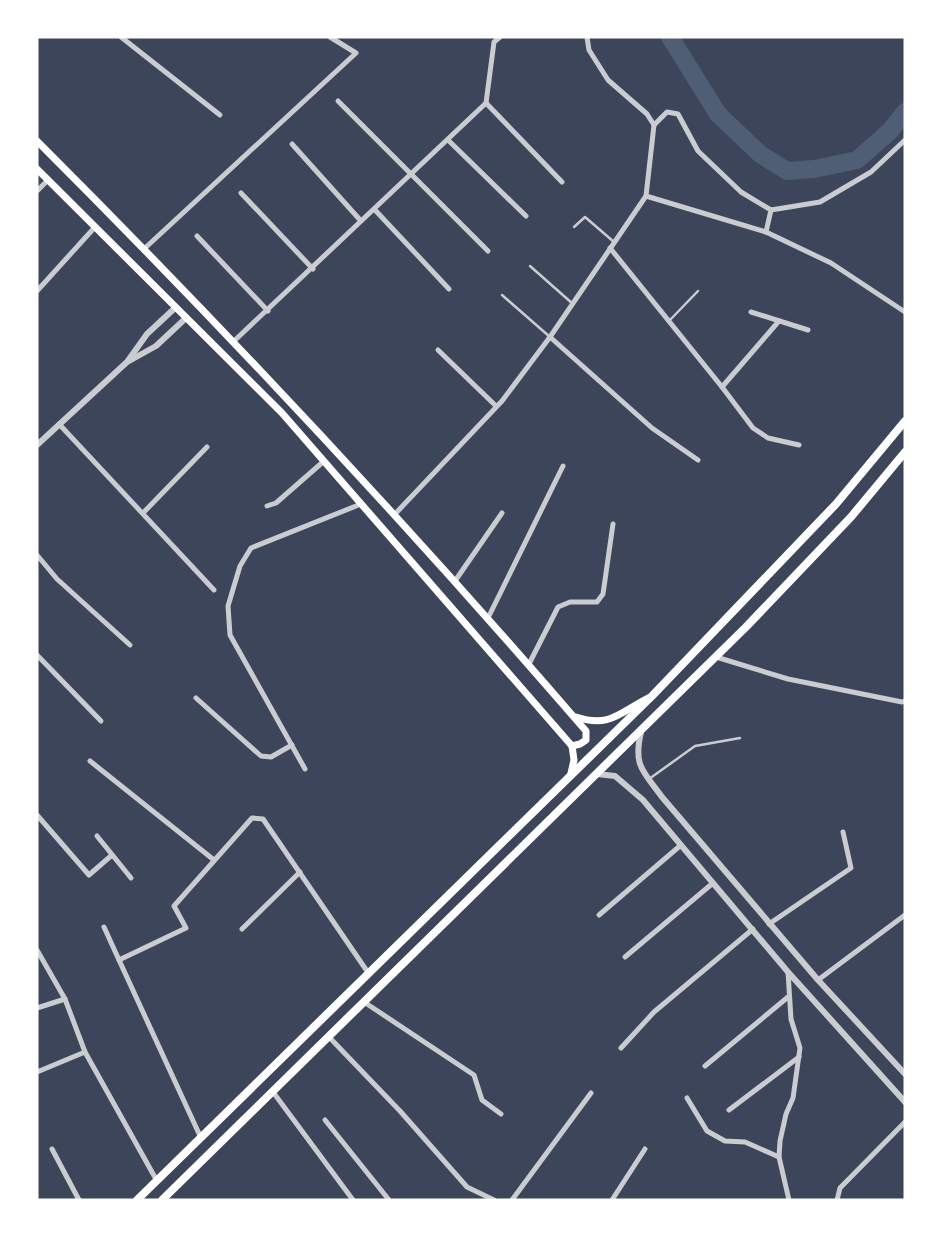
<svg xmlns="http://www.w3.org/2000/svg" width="942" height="1237" viewBox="0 0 942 1237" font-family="Arial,sans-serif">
<rect width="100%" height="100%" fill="#2d3142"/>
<rect fill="#3c4559" x="37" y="37" width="868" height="1163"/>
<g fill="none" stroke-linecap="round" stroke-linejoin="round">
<path stroke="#4f5d75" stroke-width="18" d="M670,37L718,114L760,154L787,171L814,169L857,160L890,131L905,112"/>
<g stroke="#caccd0" stroke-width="2.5">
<path d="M574,227L585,217L614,242"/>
<path d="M530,266L573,304"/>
<path d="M502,295L550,337"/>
<path d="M669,321L698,291"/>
<path d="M649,779L695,746L740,738"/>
</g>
<g stroke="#caccd0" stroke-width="5">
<path d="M121,37L220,115"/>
<path d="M338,101L488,251"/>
<path d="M486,103L562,182"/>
<path d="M486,103L494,42L500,37"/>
<path d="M654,125L667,112L678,114L698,151L741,192L771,210L766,232"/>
<path d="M448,140L526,216"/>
<path d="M292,144L361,221"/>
<path d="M37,191L48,180"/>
<path d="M241,193L313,269"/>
<path d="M646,196L766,232L831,263L905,312"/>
<path d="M375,210L449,289"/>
<path d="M771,210L820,202L871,172L905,140"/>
<path d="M197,236L268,311"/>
<path d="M610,248L722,387L753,428L768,438L799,445"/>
<path d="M144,249L356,53L330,37"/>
<path d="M37,291L95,227"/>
<path d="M751,312L808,330"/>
<path d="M550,337L652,428L698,460"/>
<path d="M233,342L486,103"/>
<path d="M438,350L496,406"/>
<path d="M722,387L779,321"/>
<path d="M59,424L214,590"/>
<path d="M267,506L276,503L324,461"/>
<path d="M143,513L207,447"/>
<path d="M395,514L502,401L550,337L646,196L654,125L647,114L608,80L589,50L587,37"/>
<path d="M37,555L57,579L130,645"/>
<path d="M455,581L502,513"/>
<path d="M488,618L563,466"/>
<path d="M37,655L101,721"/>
<path d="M716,657L788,679L902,702L905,701"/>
<path d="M529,664L558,607L570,602H597L603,594L613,524"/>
<path d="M196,698L261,756L271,757L292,745"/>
<path d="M90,761L214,860"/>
<path d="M305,769L230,635L228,606L240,566L251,548L361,504"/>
<path d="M37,815L89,875L112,855"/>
<path d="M97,836L131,878"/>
<path d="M599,915L681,845"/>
<path d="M769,924L851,868L843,832"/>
<path d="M104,927L119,960"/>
<path d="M242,929L300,872"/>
<path d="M37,950L65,999L85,1052L157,1181"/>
<path d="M625,957L713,883"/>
<path d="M788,972L791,1019L800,1048L793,1098L786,1114L780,1141L779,1157L789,1200"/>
<path d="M818,980L905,915"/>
<path d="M364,1002L474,1075L482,1100L501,1114"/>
<path d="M37,1008L65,999"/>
<path d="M329,1037L400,1111L467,1187L494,1200"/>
<path d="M621,1048L654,1012L753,929"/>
<path d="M705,1066L788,997"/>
<path d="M37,1072L85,1052"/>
<path d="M273,1092L353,1200"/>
<path d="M687,1098L707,1131L725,1141L745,1142L779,1157"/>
<path d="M729,1110L799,1057"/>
<path d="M325,1120L389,1200"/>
<path d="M201,1138L119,960L186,928L174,906L252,818L263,819L369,974"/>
<path d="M52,1149L79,1200"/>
<path d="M512,1200L591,1093"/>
<path d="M612,1200L645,1149"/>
<path d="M837,1200L840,1188L905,1122"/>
</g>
<g stroke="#caccd0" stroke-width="6">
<path d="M129,361L156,346L186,318"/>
<path d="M37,445L127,362L147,334L176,307"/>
<path d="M641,732C633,766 643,771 662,797L818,980L905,1074"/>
<path d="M597,774L615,776L643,800L788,972L905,1102"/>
</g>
<g stroke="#fff" stroke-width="7">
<path d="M37,141C227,331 410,527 586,731V740L580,744L572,746"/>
<path d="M37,169L282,413L572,746"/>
<path d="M576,717C610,728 619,713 648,698"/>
<path d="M571,773L574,760L572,746"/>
</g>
<g stroke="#fff" stroke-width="8">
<path d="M137,1200L652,696L836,504L905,421"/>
<path d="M162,1200L746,627L851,517L905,452"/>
</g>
</g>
<rect width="942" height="1237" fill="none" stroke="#ffffff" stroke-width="77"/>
</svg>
